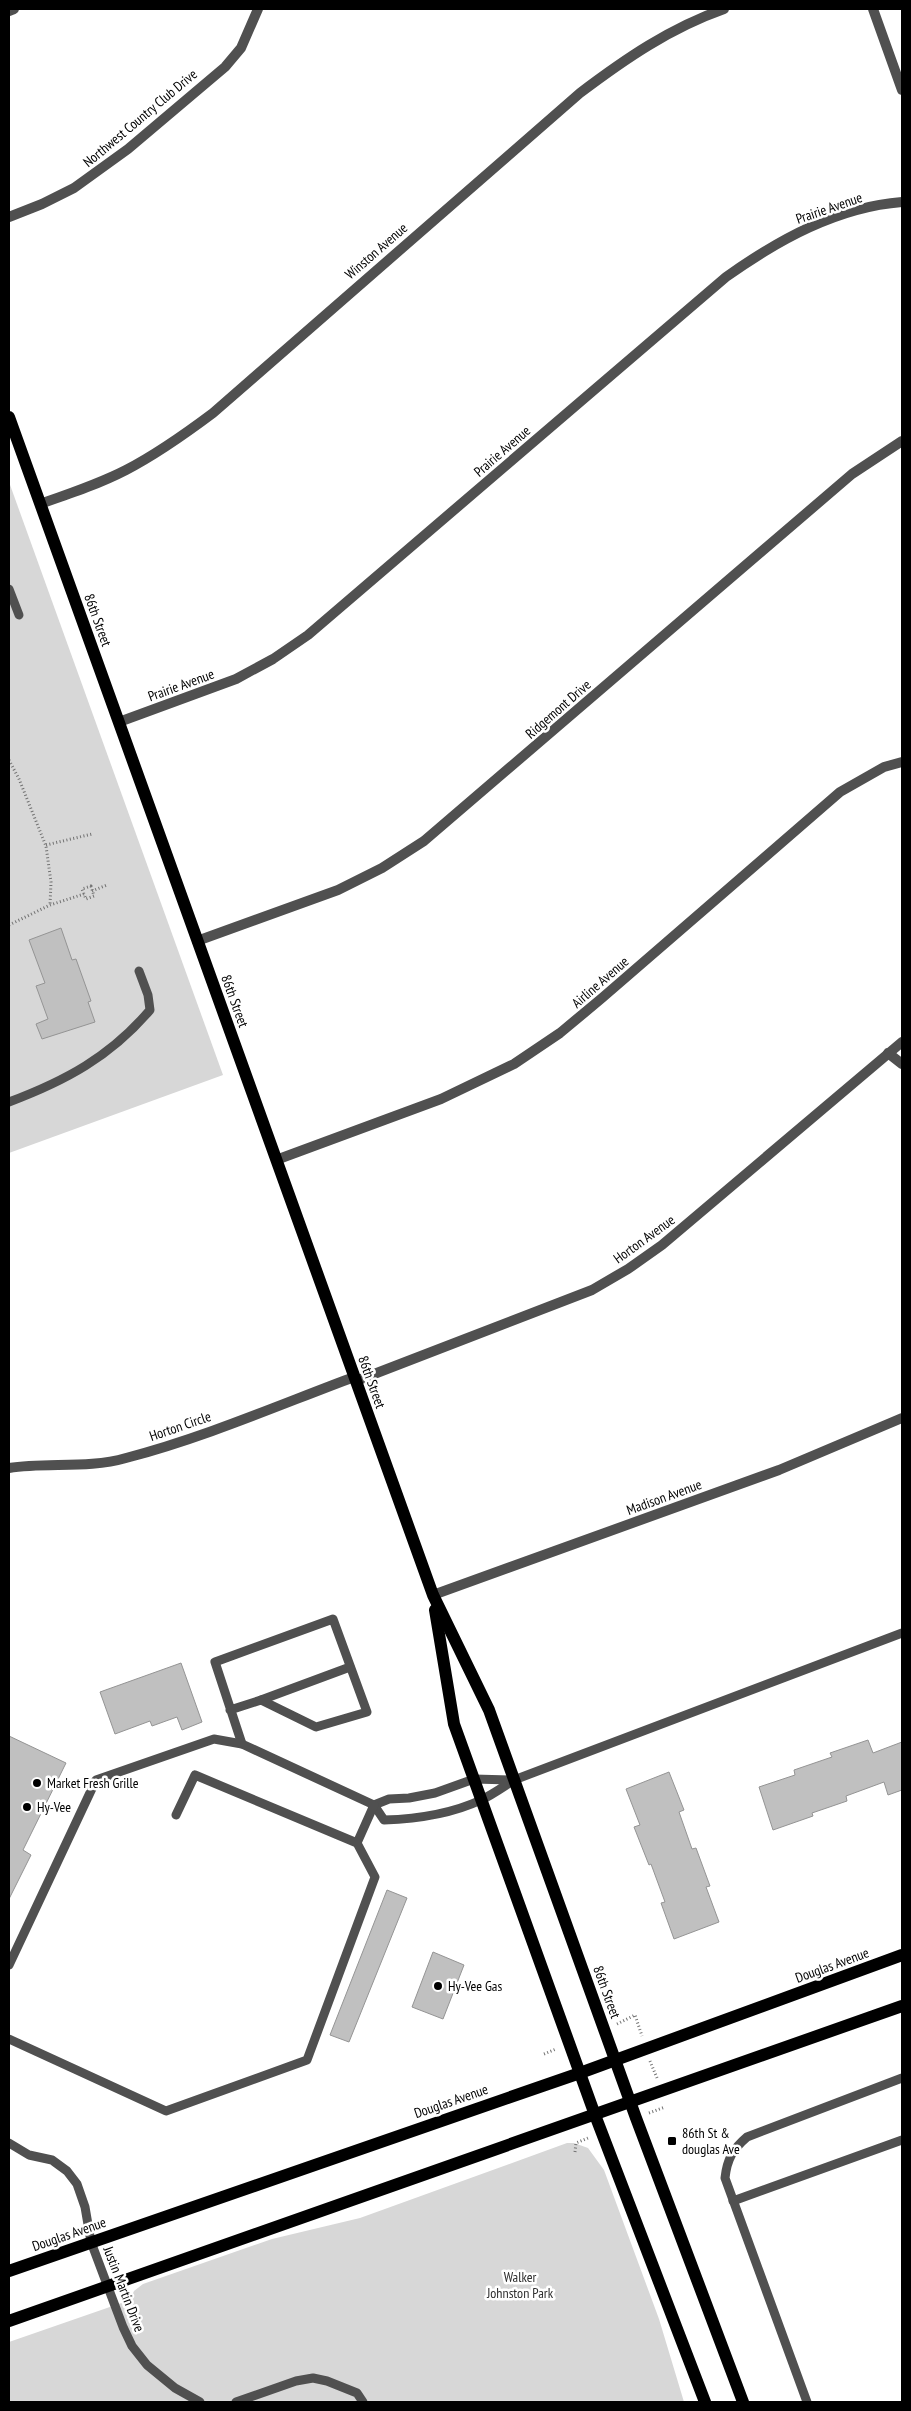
<svg xmlns="http://www.w3.org/2000/svg" width="911" height="2411" viewBox="0 0 911 2411" font-family="'PT Sans Narrow',sans-serif">
<rect width="100%" height="100%" fill="#fff"/>
<g fill="#d7d7d7">
<path d="M9,482L223,1075L9,1153Z"/>
<path d="M567,2143H574L588,2148L604,2170L659,2319L684,2402H9V2342L130,2300L134,2291L143,2284L272,2239L360,2218Z"/>
</g>
<g fill="#c0c0c0" stroke="#949494">
<path d="M61,928L72,960L76,959L91,1001L88,1002L95,1022L42,1039L36,1024L48,1019L36,986L45,983L29,940Z"/>
<path d="M181,1663L202,1722L182,1730L177,1717L152,1726L150,1721L115,1734L100,1692Z"/>
<path d="M9,1736L66,1763L23,1850L31,1855L9,1899Z"/>
<path d="M868,1740L873,1753L902,1742V1790L888,1795L884,1782L846,1796L847,1801L812,1813L813,1816L773,1830L759,1787L795,1775L794,1770L832,1757L830,1753Z"/>
<path d="M669,1772L684,1810L679,1812L692,1849L696,1848L710,1886L706,1887L719,1922L674,1939L661,1903L665,1902L651,1864L649,1865L634,1827L640,1825L626,1789Z"/>
<path d="M387,1890L407,1898L349,2042L330,2035Z"/>
<path d="M433,1952L464,1965L443,2019L412,2007Z"/>
</g>
<g fill="none" stroke-linecap="round" stroke-linejoin="round">
<g stroke="#727272" stroke-width="3" stroke-dasharray="1 2.5" stroke-linecap="butt">
<path d="M9,760L19,779L46,846L51,882L50,905"/>
<path d="M46,845L92,834"/>
<path d="M91,886L94,896L86,899L82,889Z"/>
<path d="M92,891L107,885"/>
<path d="M9,925L50,905L84,894"/>
<path d="M617,2024L635,2015L642,2036"/>
<path d="M544,2054L556,2049"/>
<path d="M650,2061L657,2078"/>
<path d="M649,2113L665,2107"/>
<path d="M575,2152L576,2143L588,2138"/>
</g>
<g stroke="#505050" stroke-width="9">
<path d="M9,589L19,615"/>
<path d="M9,1102C65,1081 110,1057 150,1010L148,995L139,971"/>
<path d="M261,1700L350,1667"/>
<path d="M230,1710L261,1700L316,1727L367,1712L333,1619L215,1662L242,1744"/>
<path d="M514,1780L474,1779L435,1793L409,1798L389,1799L374,1805L384,1820C416,1819 451,1814 481,1800C492,1795 503,1787 514,1780L902,1633"/>
<path d="M9,1965L96,1780L214,1739L242,1744L374,1805L357,1843"/>
<path d="M9,2039L166,2111L307,2060L375,1877L357,1843L195,1775L176,1815"/>
<path d="M9,2143L29,2155L52,2160L67,2171L77,2184L85,2207L91,2242L123,2327L132,2346L147,2365L175,2388L200,2402"/>
<path d="M733,2201L902,2140"/>
<path d="M236,2402L296,2381L313,2378L327,2381L357,2393L363,2402"/>
<path d="M807,2402L725,2178C727,2159 733,2149 747,2137L902,2078"/>
</g>
<g stroke="#505050" stroke-width="10">
<path d="M873,9L902,90"/>
<path d="M9,217L42,204L74,188L128,149L225,67L241,48L258,9"/>
<path d="M40,504C69,494 99,484 126,470C157,454 185,434 213,413L580,93C625,59 670,28 724,9"/>
<path d="M119,722L236,679L273,659L308,635L726,277C778,240 837,207 902,202"/>
<path d="M197,941L338,890L382,868L424,841L852,474L902,441"/>
<path d="M888,1053L902,1064"/>
<path d="M276,1160L441,1099L514,1064L560,1033L602,998L840,792L884,767L902,762"/>
<path d="M356,1381L592,1290L628,1269L662,1245L902,1042"/>
<path d="M9,1468C47,1462 88,1469 126,1458C203,1438 279,1405 354,1377"/>
<path d="M433,1595L779,1470L902,1418"/>
</g>
<path stroke="#505050" stroke-width="10" d="M9,11L14,9"/>
<g stroke="#000" stroke-width="12">
<path d="M9,417L433,1595L489,1710L636,2118L743,2402"/>
<path d="M435,1610L454,1724L595,2115L705,2402"/>
<path d="M9,2271L580,2073L902,1955"/>
<path d="M9,2321L902,2006"/>
</g>
</g>
<g fill="#000" stroke="#fff" stroke-width="2">
<circle cx="37" cy="1783" r="5"/>
<circle cx="27" cy="1807" r="5"/>
<circle cx="438" cy="1986" r="5"/>
<rect x="667" y="2136" width="10" height="10" rx="2.5"/>
</g>
<g text-anchor="middle" stroke-width="5" stroke-linejoin="round" paint-order="stroke">
<g font-size="14" fill="#000" stroke="#fff">
<text transform="translate(140 118) rotate(-40)" y="5">Northwest Country Club Drive</text>
<text transform="translate(829 208) rotate(-19)" y="5">Prairie Avenue</text>
<text transform="translate(376 251) rotate(-41)" y="5">Winston Avenue</text>
<text transform="translate(502 451) rotate(-41)" y="5">Prairie Avenue</text>
<text transform="translate(98 620) rotate(70)" y="5">86th Street</text>
<text transform="translate(181 685) rotate(-20)" y="5">Prairie Avenue</text>
<text transform="translate(558 709) rotate(-41)" y="5">Ridgemont Drive</text>
<text transform="translate(600 982) rotate(-41)" y="5">Airline Avenue</text>
<text transform="translate(235 1001) rotate(70)" y="5">86th Street</text>
<text transform="translate(644 1239) rotate(-36)" y="5">Horton Avenue</text>
<text transform="translate(372 1382) rotate(70)" y="5">86th Street</text>
<text transform="translate(180 1426) rotate(-19)" y="5">Horton Circle</text>
<text transform="translate(664 1497) rotate(-20)" y="5">Madison Avenue</text>
<text transform="translate(832 1965) rotate(-20)" y="5">Douglas Avenue</text>
<text transform="translate(607 1992) rotate(70)" y="5">86th Street</text>
<text transform="translate(451 2101) rotate(-19)" y="5">Douglas Avenue</text>
<text transform="translate(69 2234) rotate(-19)" y="5">Douglas Avenue</text>
<text transform="translate(124 2289) rotate(69)" y="5">Justin Martin Drive</text>
</g>
<g font-size="14" fill="#000" stroke="#fff" text-anchor="start">
<text x="47" y="1788">Market Fresh Grille</text>
<text x="37" y="1812">Hy-Vee</text>
<text x="448" y="1991">Hy-Vee Gas</text>
<text x="682" y="2138">86th St &amp;<tspan x="682" dy="16">douglas Ave</tspan></text>
</g>
<g font-size="14" fill="#2e2e2e" stroke="#fff">
<text x="520" y="2282">Walker<tspan x="520" dy="16">Johnston Park</tspan></text>
</g>
</g>
<rect width="911" height="2411" fill="none" stroke="#000000" stroke-width="20"/>
</svg>
